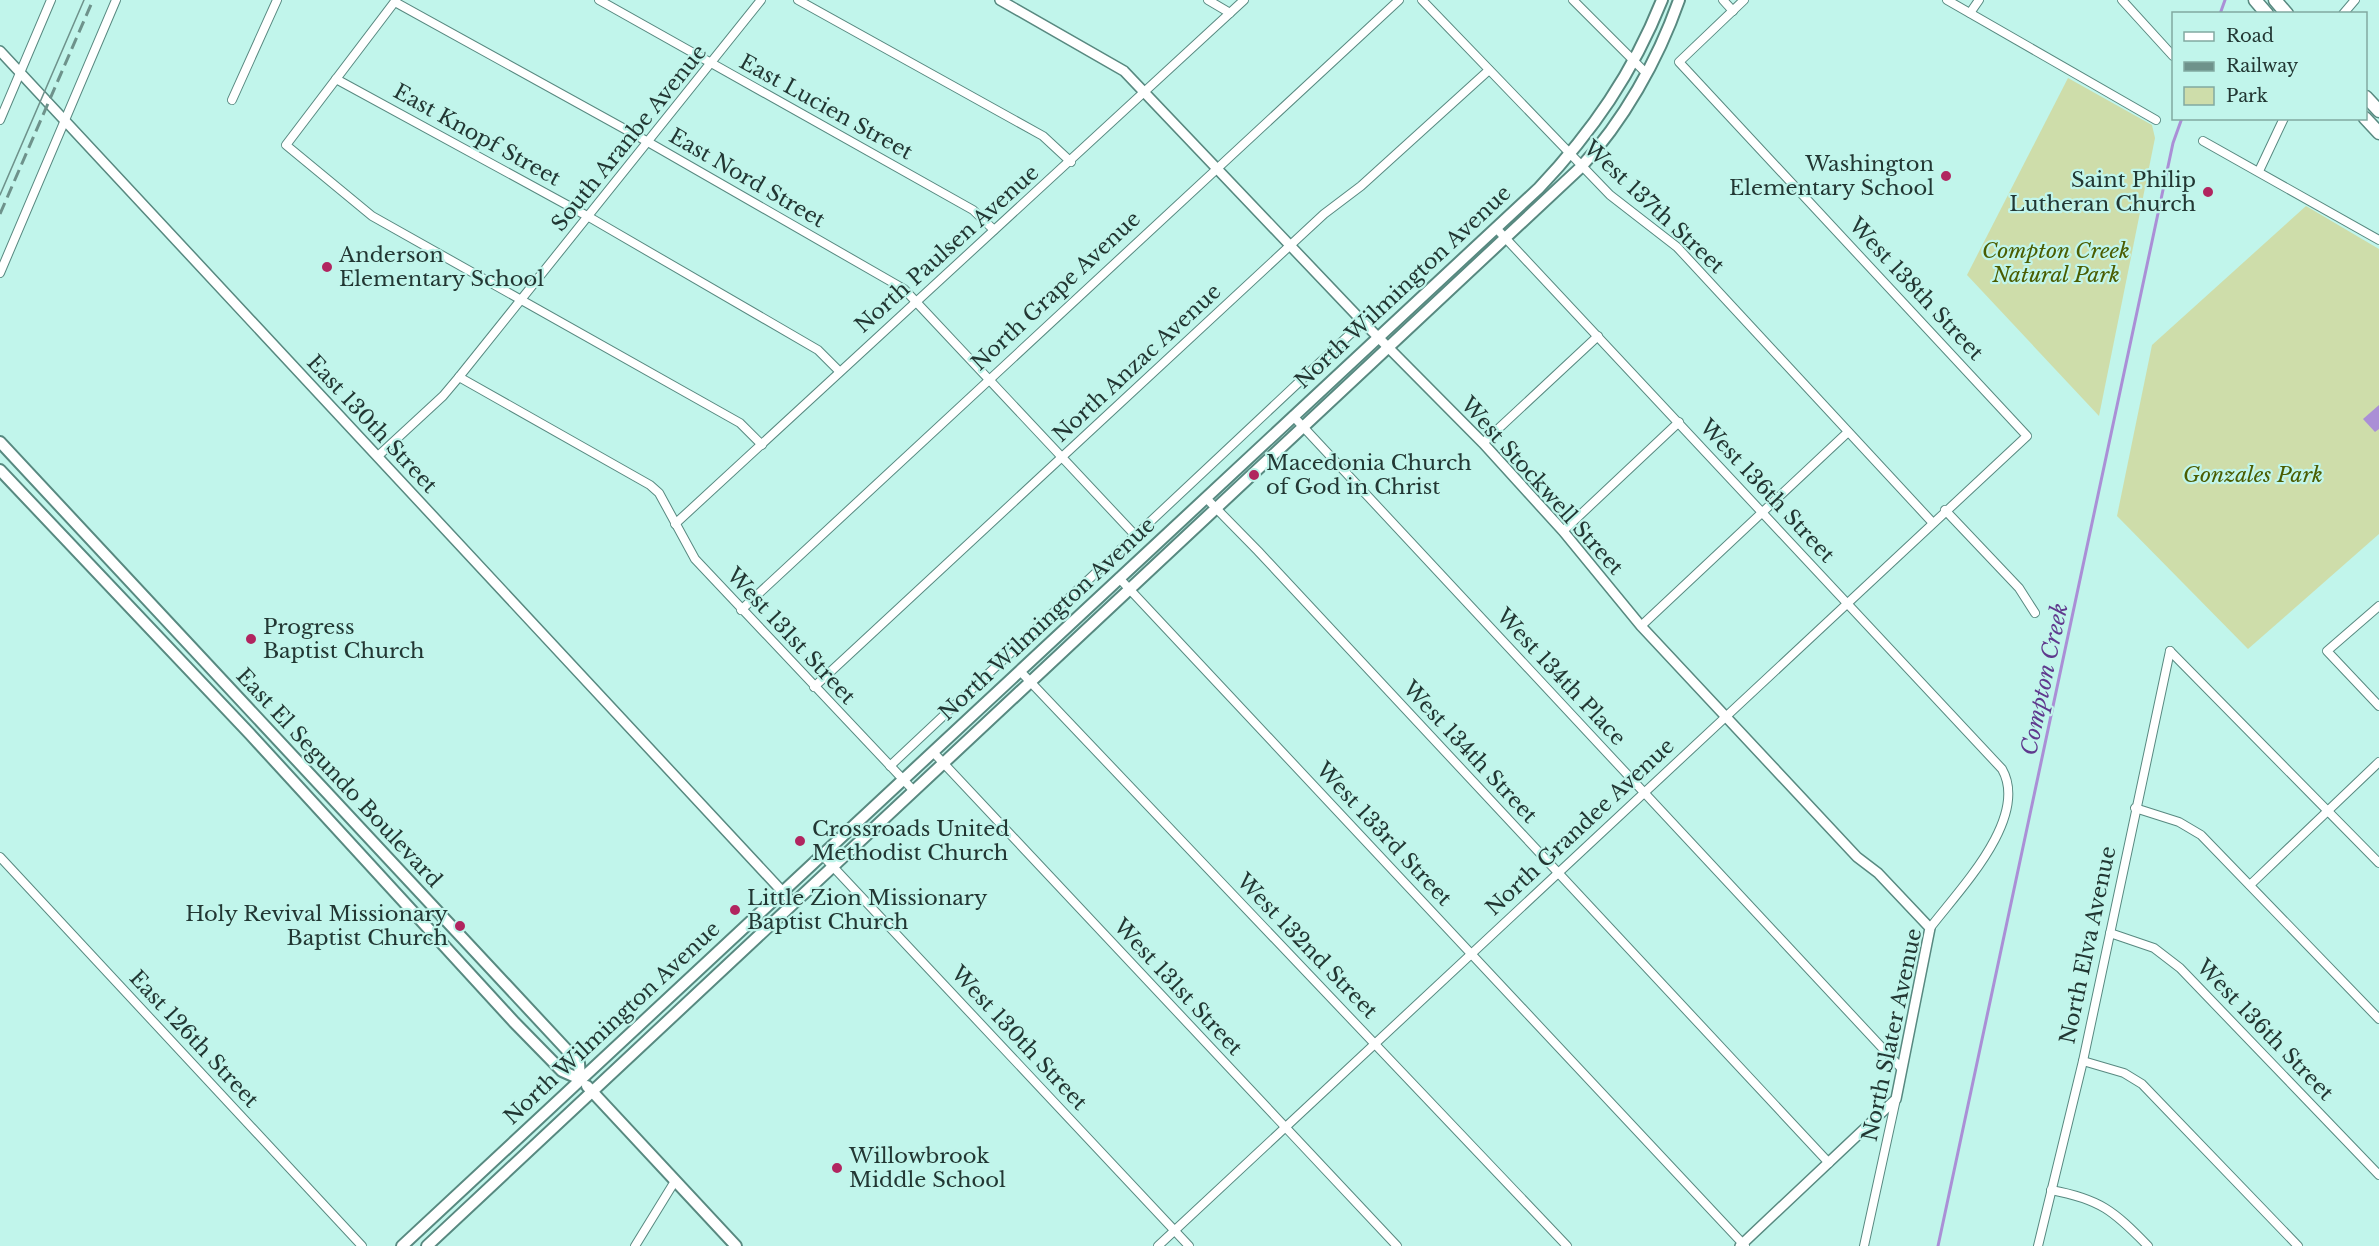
<svg xmlns="http://www.w3.org/2000/svg" width="2379" height="1246" viewBox="0 0 2379 1246" font-family="'Libre Baskerville',serif">
<rect width="100%" height="100%" fill="#c1f5eb"/>
<g fill="#ceddaa">
<path d="M2068,78L2152,125L2155,138L2099,416L1967,275Z"/>
<path d="M2306,206L2379,249V534L2248,649L2117,516L2152,345Z"/>
</g>
<path fill="#aa8fd6" d="M2379,405V429L2375,432L2363,419Z"/>
<g fill="none" stroke-linecap="round" stroke-linejoin="round">
<g stroke="#aa8fd6" stroke-width="3">
<path d="M2220,14L2225,0"/>
<path d="M1938,1246L2173,143L2182,118"/>
</g>
<g stroke="#588980" stroke-width="10">
<g id="minor">
<path d="M396,0L286,145L372,216L740,423L762,445"/>
<path d="M599,0L973,210L994,230"/>
<path d="M798,0L1043,136L1071,162"/>
<path d="M1208,0L1230,13"/>
<path d="M1422,0L1610,195L1677,247L1932,522"/>
<path d="M1573,0L1646,73"/>
<path d="M1723,0L1733,11"/>
<path d="M1947,0L2156,120"/>
<path d="M2122,0L2173,56"/>
<path d="M395,2L641,138L904,289L1134,534"/>
<path d="M1970,13L1979,0"/>
<path d="M2343,14L2355,0"/>
<path d="M336,79L589,217L818,350L839,371"/>
<path d="M232,100L277,0"/>
<path d="M0,120L51,0"/>
<path d="M2203,141L2379,240"/>
<path d="M2259,171L2284,118"/>
<path d="M1496,228L2002,769C2030,818 1958,891 1930,928"/>
<path d="M0,273L116,0"/>
<path d="M459,377L650,485L659,493L695,559L914,791"/>
<path d="M1293,416L1901,1068"/>
<path d="M1483,443L1598,336"/>
<path d="M378,456L443,396L459,377L761,0"/>
<path d="M1206,498L1258,551L1829,1163"/>
<path d="M1945,510L2019,588L2035,613"/>
<path d="M675,524L1244,0"/>
<path d="M1563,531L1679,422"/>
<path d="M1119,578L1745,1246"/>
<path d="M2379,606L2327,651L2379,706"/>
<path d="M741,610L1399,0"/>
<path d="M1641,626L1848,432"/>
<path d="M2170,651L2379,863"/>
<path d="M1020,671L1567,1246"/>
<path d="M814,687L1324,214L1361,186L1489,70"/>
<path d="M933,752L1397,1246"/>
<path d="M890,766L1363,322"/>
<path d="M2135,808L2179,822L2201,835L2379,1019"/>
<path d="M822,855L1189,1246"/>
<path d="M0,857L362,1246"/>
<path d="M2250,885L2379,762"/>
<path d="M2110,933L2154,948L2180,968L2379,1175"/>
<path d="M2083,1061L2124,1073L2142,1084L2298,1246"/>
<path d="M2051,1190C2100,1199 2114,1211 2148,1246"/>
<path d="M635,1246L675,1181"/>
<path d="M1158,1246L2027,436L1679,62L1744,0"/>
<path d="M1864,1246L1896,1099"/>
<path d="M2038,1246L2083,1061L2170,651"/>
</g>
</g>
<g stroke="#588980" stroke-width="12">
<g id="tertiary">
<path d="M1000,0L1124,71L1363,322L1483,443L1563,531L1641,626L1857,857L1878,873L1930,928L1896,1099L1740,1246"/>
<path d="M0,51L793,903"/>
</g>
</g>
<g stroke="#588980" stroke-width="14">
<g id="secondary">
<path d="M0,442L579,1063L580,1079"/>
<path d="M0,470L250,734L514,1022L562,1071L580,1079"/>
<path d="M587,1086L736,1246"/>
<path d="M402,1246L1539,188C1592,132 1633,73 1662,0"/>
<path d="M427,1246L1580,168C1623,122 1658,60 1679,0"/>
</g>
</g>
<g stroke="#588980" stroke-width="15">
<g id="primary">
<path d="M2255,0L2267,14"/>
<path d="M2275,0L2287,14"/>
<path d="M2366,97L2379,111"/>
<path d="M2365,118L2379,133"/>
</g>
</g>
<use href="#minor" stroke="#fff" stroke-width="8"/>
<use href="#tertiary" stroke="#fff" stroke-width="9"/>
<use href="#secondary" stroke="#fff" stroke-width="10"/>
<use href="#primary" stroke="#fff" stroke-width="12"/>
<path stroke="#6e928b" stroke-width="1.5" d="M0,195L84,0"/>
<path stroke="#6e928b" stroke-width="3" stroke-dasharray="12 6" stroke-linecap="butt" d="M0,214L93,0"/>
</g>
<g fill="#b1255f" stroke="#c1f5eb" stroke-width="2">
<circle cx="1946" cy="176" r="6"/>
<circle cx="2208" cy="192" r="6"/>
<circle cx="327" cy="267" r="6"/>
<circle cx="1254" cy="475" r="6"/>
<circle cx="251" cy="639" r="6"/>
<circle cx="800" cy="841" r="6"/>
<circle cx="735" cy="910" r="6"/>
<circle cx="460" cy="926" r="6"/>
<circle cx="837" cy="1168" r="6"/>
</g>
<g text-anchor="middle" stroke-width="4.5" stroke-linejoin="round" paint-order="stroke">
<g font-size="21" fill="#223733" stroke="#c1f5eb">
<text transform="translate(826 107) rotate(29)" y="7">East Lucien Street</text>
<text transform="translate(477 135) rotate(29)" y="7">East Knopf Street</text>
<text transform="translate(629 138) rotate(-51)" y="7">South Aranbe Avenue</text>
<text transform="translate(747 178) rotate(30)" y="7">East Nord Street</text>
<text transform="translate(1654 207) rotate(43)" y="7">West 137th Street</text>
<text transform="translate(947 249) rotate(-42)" y="7">North Paulsen Avenue</text>
<text transform="translate(1403 287) rotate(-43)" y="7">North Wilmington Avenue</text>
<text transform="translate(1916 289) rotate(47)" y="7">West 138th Street</text>
<text transform="translate(1056 291) rotate(-43)" y="7">North Grape Avenue</text>
<text transform="translate(1137 363) rotate(-43)" y="7">North Anzac Avenue</text>
<text transform="translate(372 424) rotate(47)" y="7">East 130th Street</text>
<text transform="translate(1542 486) rotate(48)" y="7">West Stockwell Street</text>
<text transform="translate(1767 491) rotate(47)" y="7">West 136th Street</text>
<text transform="translate(1047 619) rotate(-43)" y="7">North Wilmington Avenue</text>
<text transform="translate(791 636) rotate(47)" y="7">West 131st Street</text>
<text transform="translate(1561 677) rotate(47)" y="7">West 134th Place</text>
<text transform="translate(1470 752) rotate(47)" y="7">West 134th Street</text>
<text transform="translate(339 778) rotate(47)" y="7">East El Segundo Boulevard</text>
<text transform="translate(1580 827) rotate(-43)" y="7">North Grandee Avenue</text>
<text transform="translate(1384 834) rotate(47)" y="7">West 133rd Street</text>
<text transform="translate(2088 945) rotate(-78)" y="7">North Elva Avenue</text>
<text transform="translate(1307 946) rotate(46)" y="7">West 132nd Street</text>
<text transform="translate(1178 987) rotate(47)" y="7">West 131st Street</text>
<text transform="translate(612 1023) rotate(-43)" y="7">North Wilmington Avenue</text>
<text transform="translate(2265 1030) rotate(46)" y="7">West 136th Street</text>
<text transform="translate(1892 1035) rotate(-78)" y="7">North Slater Avenue</text>
<text transform="translate(1019 1038) rotate(47)" y="7">West 130th Street</text>
<text transform="translate(194 1039) rotate(47)" y="7">East 126th Street</text>
</g>
<g font-size="21" fill="#223733" stroke="#c1f5eb" text-anchor="start">
<text x="1934" y="171" text-anchor="end">Washington<tspan x="1934" dy="24">Elementary School</tspan></text>
<text x="2196" y="187" text-anchor="end">Saint Philip<tspan x="2196" dy="24">Lutheran Church</tspan></text>
<text x="339" y="262">Anderson<tspan x="339" dy="24">Elementary School</tspan></text>
<text x="1266" y="470">Macedonia Church<tspan x="1266" dy="24">of God in Christ</tspan></text>
<text x="263" y="634">Progress<tspan x="263" dy="24">Baptist Church</tspan></text>
<text x="812" y="836">Crossroads United<tspan x="812" dy="24">Methodist Church</tspan></text>
<text x="747" y="905">Little Zion Missionary<tspan x="747" dy="24">Baptist Church</tspan></text>
<text x="448" y="921" text-anchor="end">Holy Revival Missionary<tspan x="448" dy="24">Baptist Church</tspan></text>
<text x="849" y="1163">Willowbrook<tspan x="849" dy="24">Middle School</tspan></text>
</g>
<g font-size="21" font-style="italic" fill="#4a5c00" stroke="#c1f5eb">
<text x="2056" y="258">Compton Creek<tspan x="2056" dy="24">Natural Park</tspan></text>
<text x="2253" y="482">Gonzales Park</text>
</g>
<g font-size="22" font-style="italic" fill="#5f398d" stroke="#c1f5eb">
<text transform="translate(2044 679) rotate(-78)" y="8">Compton Creek</text>
</g>
</g>
<rect x="2172" y="12" width="195" height="108" fill="#c1f5eb" stroke="#81a9a1" stroke-width="1.5"/>
<rect x="2184" y="32" width="30" height="9" fill="#ffffff" stroke="#81a9a1" stroke-width="1.5"/>
<text x="2226" y="42" font-size="18" fill="#223733">Road</text>
<rect x="2184" y="62" width="30" height="9" fill="#6e928b" stroke="#81a9a1" stroke-width="1.5"/>
<text x="2226" y="72" font-size="18" fill="#223733">Railway</text>
<rect x="2184" y="87" width="30" height="18" fill="#ceddaa" stroke="#81a9a1" stroke-width="1.5"/>
<text x="2226" y="102" font-size="18" fill="#223733">Park</text>
</svg>
